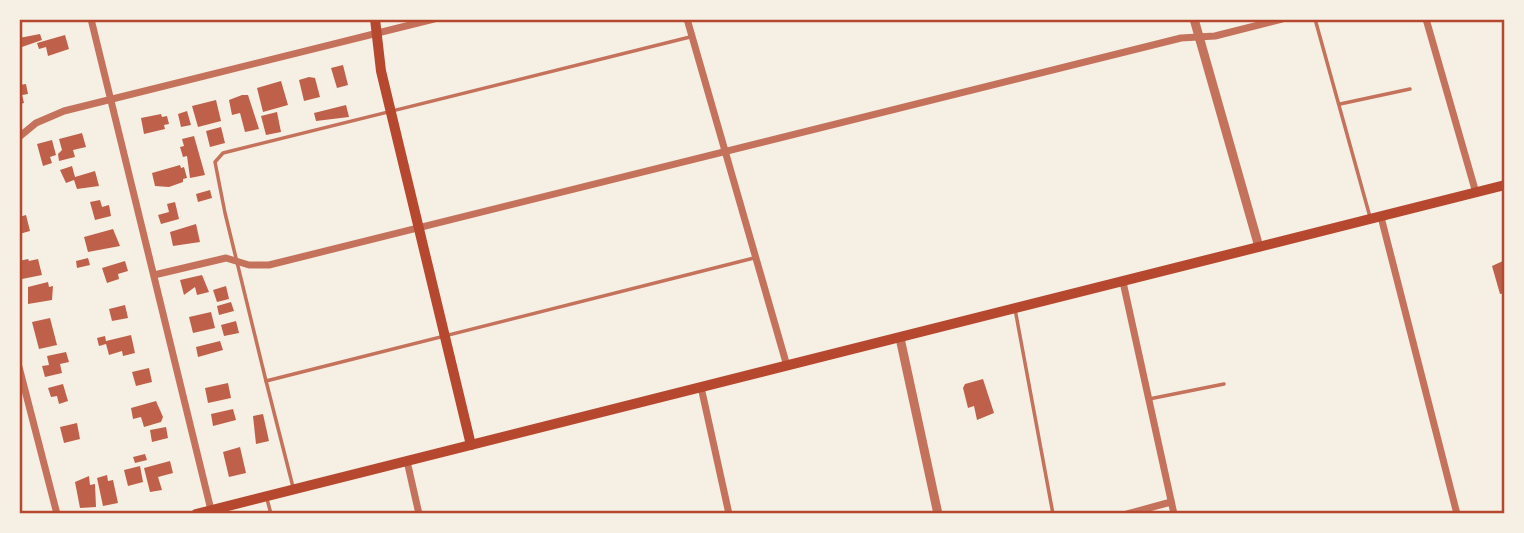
<svg xmlns="http://www.w3.org/2000/svg" width="1524" height="533" viewBox="0 0 1524 533" font-family="'Roboto Condensed',sans-serif">
<rect width="100%" height="100%" fill="#f6efe4"/>
<g fill="#bf614a">
<path d="M40,34L42,40L19,48V38Z"/>
<path d="M65,35L69,49L48,56L46,47L39,49L37,43Z"/>
<path d="M343,65L348,85L337,88L331,68Z"/>
<path d="M309,77L315,78L320,97L304,101L299,80Z"/>
<path d="M281,81L288,105L263,112L257,88Z"/>
<path d="M26,84L28,94L22,95L24,103L19,104V85Z"/>
<path d="M242,95H248L259,129L245,132L240,113L232,115L229,100Z"/>
<path d="M216,100L221,121L198,127L192,106Z"/>
<path d="M346,105L349,117L316,121L314,113Z"/>
<path d="M187,111L191,125L181,127L178,114Z"/>
<path d="M277,112L281,132L266,135L261,116Z"/>
<path d="M161,114L162,117L167,116L169,124L164,125L165,129L144,134L141,118Z"/>
<path d="M221,127L225,143L210,147L206,131Z"/>
<path d="M82,133L86,147L73,150L75,157L59,161L58,154L62,150L59,139Z"/>
<path d="M194,136L205,175L190,178L187,156L183,157L180,147L184,146L182,139Z"/>
<path d="M52,140L56,155L50,157L52,163L43,166L37,144Z"/>
<path d="M180,165L181,168L184,167L187,178L183,179V182L169,187L155,186L152,173Z"/>
<path d="M72,166L75,177L95,171L99,186L77,189L74,180L66,183L60,170Z"/>
<path d="M210,190L212,198L198,202L196,194Z"/>
<path d="M100,200L102,207L109,205L111,216L95,220L90,202Z"/>
<path d="M175,202L179,219L161,224L158,215L169,212L167,204Z"/>
<path d="M26,215L30,231L19,234V217Z"/>
<path d="M196,224L200,242L173,246L170,232Z"/>
<path d="M113,229L120,246L88,252L84,237Z"/>
<path d="M88,258L90,265L77,268L76,261Z"/>
<path d="M28,259L29,261L38,259L42,275L22,279L19,261Z"/>
<path d="M1505,260V293L1500,294L1492,266Z"/>
<path d="M125,261L128,271L118,274L119,279L107,283L102,268Z"/>
<path d="M202,275L209,292L197,295L195,287L184,295L180,280Z"/>
<path d="M48,282L49,287L53,286L52,300L28,304V287Z"/>
<path d="M226,286L229,299L217,302L213,290Z"/>
<path d="M231,302L234,311L219,315L217,306Z"/>
<path d="M125,305L128,318L112,321L109,309Z"/>
<path d="M211,312L215,328L193,333L189,317Z"/>
<path d="M50,318L57,345L39,349L32,322Z"/>
<path d="M236,321L239,333L224,336L221,325Z"/>
<path d="M131,335L135,353L123,356L122,351L109,355L106,344L99,346L97,338L105,336L106,341Z"/>
<path d="M220,341L223,350L198,357L196,347Z"/>
<path d="M66,352L69,362L60,364L62,373L45,377L42,366L49,365L47,356Z"/>
<path d="M149,368L152,382L136,386L132,372Z"/>
<path d="M983,379L994,413L977,420L974,406L968,408L963,388L965,384Z"/>
<path d="M228,383L231,398L208,403L205,388Z"/>
<path d="M63,384L68,401L59,404L57,396L51,397L48,388Z"/>
<path d="M156,401L163,417L161,422L144,427L141,417L133,419L131,408Z"/>
<path d="M233,409L236,420L213,426L211,414Z"/>
<path d="M263,414L269,441L256,444L253,416Z"/>
<path d="M77,423L80,439L64,443L60,427Z"/>
<path d="M166,427L168,438L152,442L150,430Z"/>
<path d="M240,447L246,473L229,477L223,452Z"/>
<path d="M145,454L147,460L135,463L133,457Z"/>
<path d="M170,461L173,473L158,477L162,490L150,492L144,468Z"/>
<path d="M140,466L143,482L128,486L124,470Z"/>
<path d="M107,475L108,481L113,480L118,503L103,506L97,478Z"/>
<path d="M89,476L90,485L95,484L96,507L80,508L75,482Z"/>
</g>
<g fill="none" stroke-linecap="round" stroke-linejoin="round">
<g stroke="#c5725c" stroke-width="3.5">
<path d="M1315,19L1370,217"/>
<path d="M690,37L223,153L215,162L225,213L266,381L754,258"/>
<path d="M1340,104L1410,89"/>
<path d="M1015,309L1053,514"/>
<path d="M266,381L293,487"/>
<path d="M1149,399L1224,384"/>
<path d="M267,499L271,514"/>
</g>
<g stroke="#c5725c" stroke-width="7">
<path d="M91,19L211,510"/>
<path d="M687,19L787,366"/>
<path d="M1426,19L1476,193"/>
<path d="M19,137L36,123L64,111L434,19"/>
<path d="M1381,217L1457,514"/>
<path d="M154,275L226,258L249,265H269L1181,38L1215,36L1282,19"/>
<path d="M1123,282L1174,514"/>
<path d="M19,367L57,514"/>
<path d="M701,387L729,514"/>
<path d="M407,461L419,514"/>
<path d="M1127,514L1171,502"/>
</g>
<g stroke="#c5725c" stroke-width="9">
<path d="M1194,19L1259,247"/>
<path d="M900,338L938,514"/>
</g>
<g stroke="#b5482f" stroke-width="10">
<path d="M375,19L381,71L471,445"/>
<path d="M196,514L1505,185"/>
</g>
</g>
<rect width="1524" height="533" fill="none" stroke="#f6efe4" stroke-width="42"/>
<rect x="21" y="21" width="1482" height="491" fill="none" stroke="#b5482f" stroke-width="2.5"/>
</svg>
